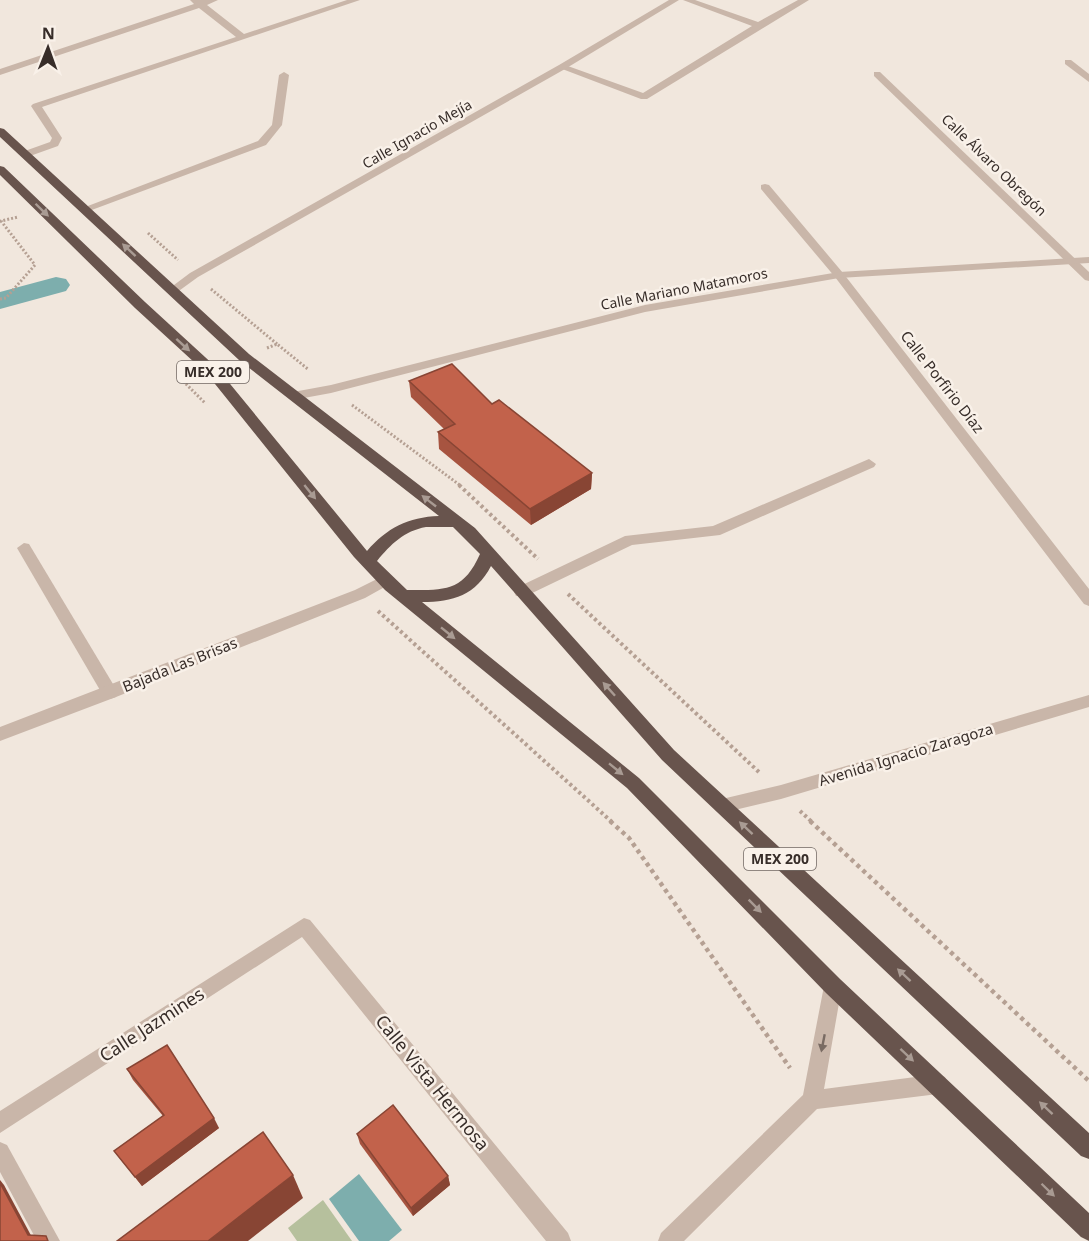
<svg xmlns="http://www.w3.org/2000/svg" width="1089" height="1241" viewBox="0 0 1089 1241" font-family="'Noto Sans',sans-serif">
<rect width="100%" height="100%" fill="#f1e7dd"/>
<path fill="#b6c09d" d="M323,1200L352,1241H297L288,1228Z"/>
<path fill="#7daead" d="M359,1174L402,1230L389,1241H359L329,1199Z"/>
<g fill="none" stroke-linecap="round" stroke-linejoin="round">
<path fill="#7daead" fill-rule="evenodd" d="M56,277L66,279L70,285L66,291L0,309V292Z"/>
<g stroke="#b5a093" stroke-width="3" stroke-dasharray="2 2" stroke-linecap="butt">
<path d="M148,233L178,260"/>
<path d="M211,289L277,344"/>
<path d="M0,299L6,298L35,265L1,221L18,217"/>
<path d="M267,348L277,344L309,370"/>
<path d="M189,380L184,382L205,403"/>
<path d="M352,405L461,486"/>
</g>
<g stroke="#b5a093" stroke-width="4" stroke-dasharray="3 3" stroke-linecap="butt">
<path d="M459,485L538,559"/>
<path d="M568,594L760,773"/>
<path d="M378,611L612,822"/>
<path d="M800,811L812,822"/>
</g>
<g stroke="#b5a093" stroke-width="4.5" stroke-dasharray="4 4" stroke-linecap="butt">
<path d="M610,821L629,838L790,1068"/>
<path d="M810,821L1089,1081"/>
</g>
<g fill="#c9b6a9" fill-rule="evenodd">
<path d="M190,0H218L207,5L244,34L347,0H360L42,107L62,138L58,146L30,156H22V152L50,142L52,138L31,106L33,104L236,37L199,8L0,75V69L194,4Z"/>
<path d="M683,0H695L758,22L798,0H809L647,99H641L557,67L565,65L643,93L752,26Z"/>
<path d="M1065,60H1071L1089,74V82L1065,64Z"/>
<path d="M284,72L289,75L282,125L266,145L89,211H81L80,209L258,141L272,125L279,75Z"/>
<path d="M874,72H880L1089,272V281L1085,280L874,76Z"/>
<path d="M765,184L769,185L843,273L1089,589V606L1084,604L835,277L761,189V185Z"/>
<path d="M869,459L876,464L874,467L720,535L632,545L526,596H516L514,592L516,588L625,536L713,526Z"/>
<path d="M24,543L29,544L116,689L118,693L116,697L110,699L104,697L17,548Z"/>
<path d="M1089,695V707L781,799L722,813L716,811L714,806L716,801L722,799L781,785Z"/>
<path d="M304,918L310,920L568,1233L571,1241H546L302,937L0,1133V1111Z"/>
<path d="M833,977L840,980L842,986L824,1089L938,1074L945,1077L948,1084L945,1091L938,1094L817,1109L684,1241H658L661,1233L803,1095L824,986L826,980Z"/>
<path d="M0,1142L7,1145L60,1241H37L0,1172Z"/>
</g>
<g fill="#c9b6a9" fill-rule="evenodd">
<path d="M669,0H679L565,69L198,277L176,293L172,295L166,291L190,273L559,65Z"/>
<path d="M1089,257V263L839,278L645,312L331,393L293,400L287,396L293,392L331,385L645,305L839,272Z"/>
<path d="M385,575L390,576L392,580L390,584L365,598L116,697L0,741V727L355,590Z"/>
</g>
<path fill="#68544d" fill-rule="evenodd" d="M0,128L4,129L249,354L475,528L674,750L1089,1133V1159L1081,1156L662,760L491,566C476,595 453,602 422,602L639,778L840,979L1089,1213V1241L1081,1237L826,993L627,788L385,590L354,557L207,374L135,308L0,175V166L4,167L145,302L217,368L367,551C387,528 408,517 439,516L239,360L0,137ZM426,527H453L480,554C463,592 445,590 407,590L377,561C391,544 404,531 426,527Z"/>
</g>
<g fill="#a75440">
<path d="M409,381L492,404L592,473L591,489L531,525L439,449L438,432L444,429L411,397Z"/>
<path d="M127,1069L219,1128L142,1186L114,1151L163,1116L133,1080Z"/>
<path d="M357,1134L448,1176L450,1185L413,1216L360,1144Z"/>
</g>
<g fill="#884534">
<path d="M592,473L591,489L531,525L530,509Z"/>
<path d="M214,1118L219,1128L142,1186L135,1177Z"/>
<path d="M293,1175L303,1198L248,1241H208Z"/>
<path d="M448,1176L450,1185L413,1216L411,1208Z"/>
<path d="M0,1180L4,1185L34,1241L28,1235L0,1183Z"/>
</g>
<g fill="#c2624b" stroke="#884534" stroke-width="1.5">
<path d="M452,364L492,404L499,400L592,473L530,509L438,432L455,424L409,381Z"/>
<path d="M167,1045L214,1118L135,1177L114,1151L164,1115L127,1069Z"/>
<path d="M393,1105L448,1176L411,1208L357,1134Z"/>
<path d="M263,1132L293,1175L208,1241H117Z"/>
<path d="M0,1183L28,1235L46,1236L48,1241H0Z"/>
</g>
<defs><path id="oneway-solid" d="M-6-.8H1V-3.2L6.5 0L1 3.2V.8H-6Z" transform="scale(1.5)"/></defs>
<g fill="#a99b93">
<use href="#oneway-solid" transform="translate(42 210) rotate(44)"/>
<use href="#oneway-solid" transform="translate(129 250) rotate(-137)"/>
<use href="#oneway-solid" transform="translate(183 345) rotate(42)"/>
<use href="#oneway-solid" transform="translate(310 492) rotate(51)"/>
<use href="#oneway-solid" transform="translate(429 501) rotate(-142)"/>
<use href="#oneway-solid" transform="translate(448 633) rotate(39)"/>
<use href="#oneway-solid" transform="translate(609 689) rotate(-132)"/>
<use href="#oneway-solid" transform="translate(616 769) rotate(39)"/>
<use href="#oneway-solid" transform="translate(746 828) rotate(-137)"/>
<use href="#oneway-solid" transform="translate(755 906) rotate(45)"/>
<use href="#oneway-solid" transform="translate(904 975) rotate(-137)"/>
<use href="#oneway-solid" transform="translate(907 1055) rotate(43)"/>
<use href="#oneway-solid" transform="translate(1046 1108) rotate(-137)"/>
<use href="#oneway-solid" transform="translate(1048 1190) rotate(44)"/>
</g>
<use fill="#796b63" href="#oneway-solid" transform="translate(823 1043) rotate(101)"/>
<g text-anchor="middle" stroke-width="5" stroke-linejoin="round" paint-order="stroke">
<g font-size="14" fill="#372d29" stroke="#f9f1e9">
<text transform="translate(417 134) rotate(-30)" y="5">Calle Ignacio Mejía</text>
<text transform="translate(994 165) rotate(44)" y="5">Calle Álvaro Obregón</text>
<text transform="translate(684 289) rotate(-11)" y="5">Calle Mariano Matamoros</text>
</g>
<g fill="#f9f1e9" stroke="#716863" stroke-width="1.5">
<rect x="177" y="361" width="72" height="22" rx="4.5"/>
<rect x="744" y="848" width="72" height="22" rx="4.5"/>
</g>
<g font-size="14" font-weight="bold" fill="#372d29">
<text x="213" y="377">MEX 200</text>
<text x="780" y="864">MEX 200</text>
</g>
<g font-size="15" fill="#372d29" stroke="#f9f1e9">
<text transform="translate(942 382) rotate(52)" y="5">Calle Porfirio Díaz</text>
<text transform="translate(180 665) rotate(-22)" y="5">Bajada Las Brisas</text>
<text transform="translate(906 755) rotate(-17)" y="5">Avenida Ignacio Zaragoza</text>
</g>
<g font-size="18" fill="#372d29" stroke="#f9f1e9">
<text transform="translate(152 1025) rotate(-33)" y="6">Calle Jazmines</text>
<text transform="translate(432 1083) rotate(51)" y="6">Calle Vista Hermosa</text>
</g>
</g>
<g transform="translate(48 48) rotate(1)" stroke="#f9f1e9" stroke-width="4.5" paint-order="stroke">
<path d="M0-4.5L10 22L0 15L-10 22Z" fill="#372d29"/>
<text y="-9" font-size="16" font-weight="bold" text-anchor="middle" fill="#372d29">N</text>
</g>
</svg>
